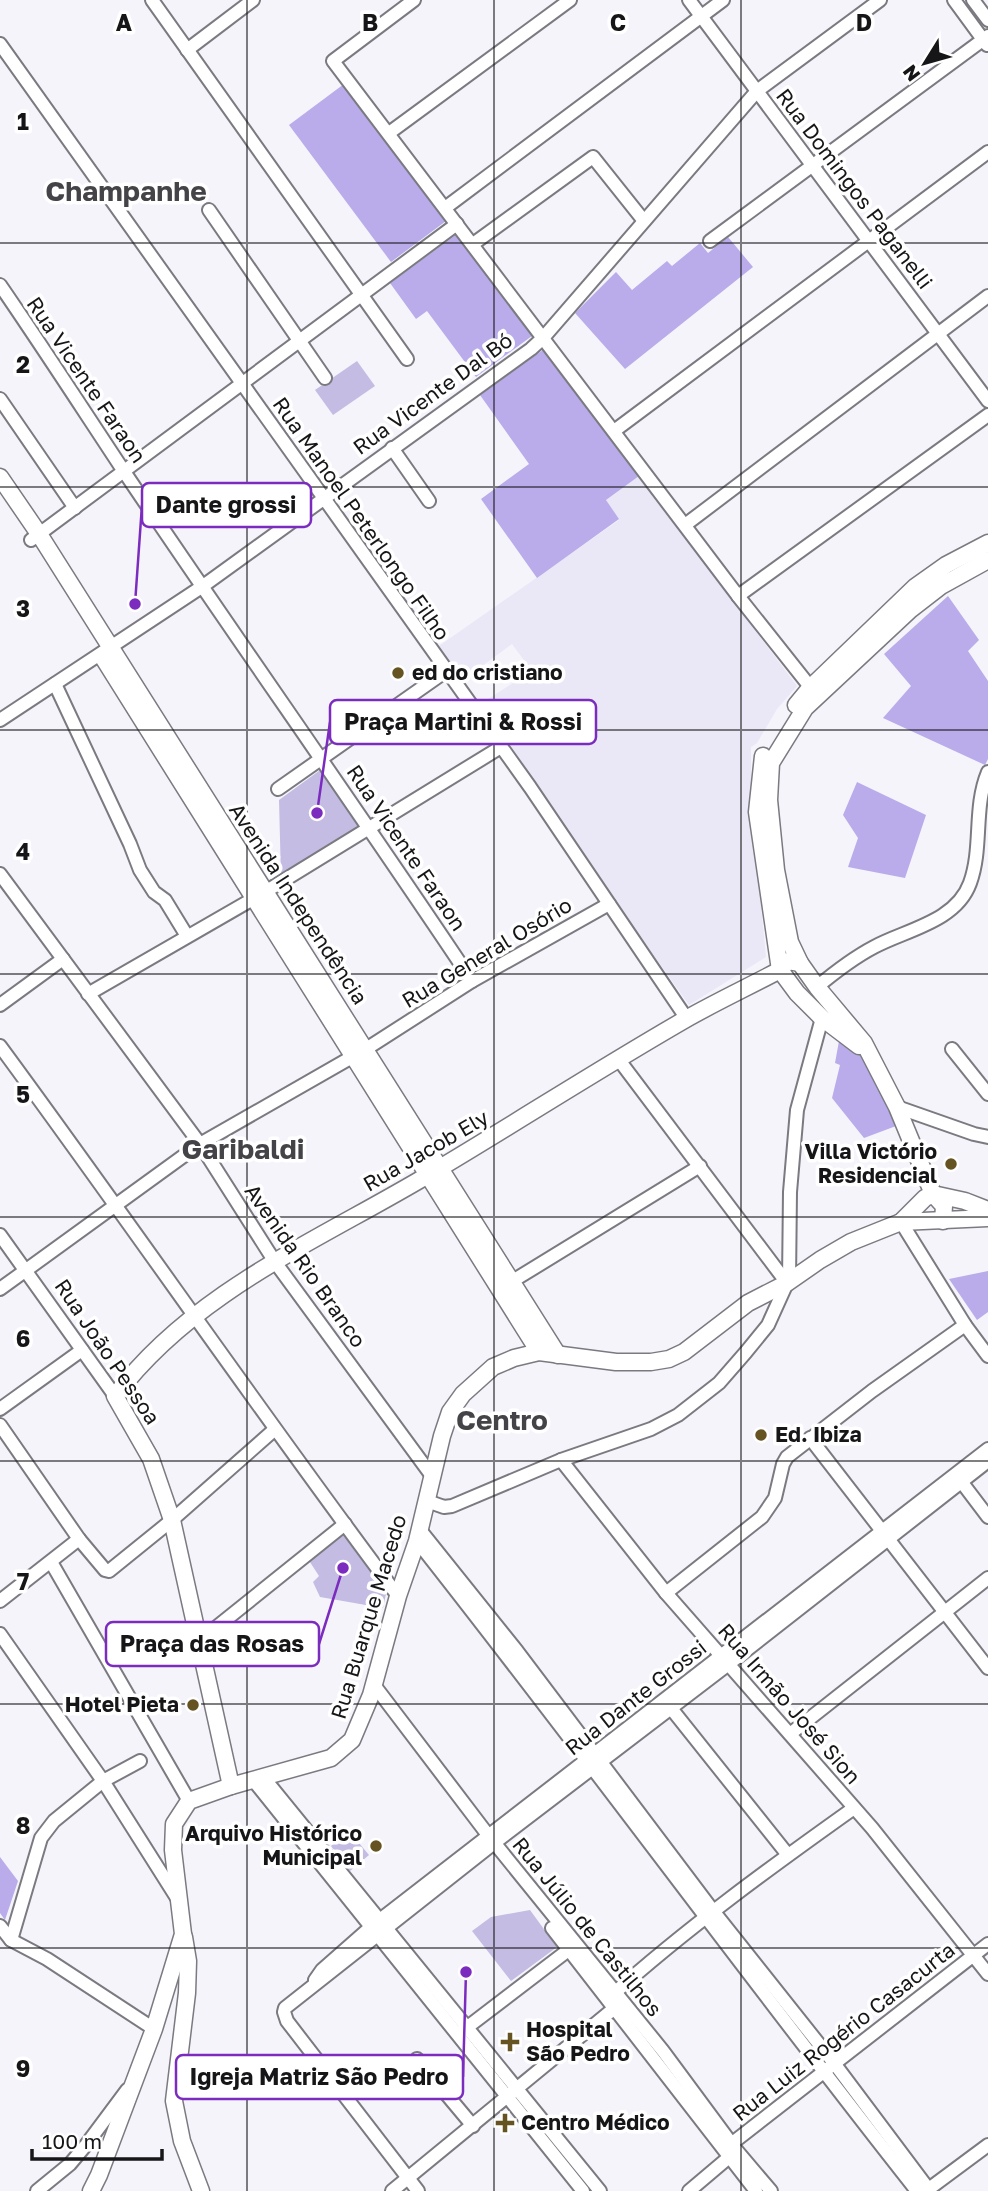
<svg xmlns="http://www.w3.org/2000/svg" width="988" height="2191" viewBox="0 0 988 2191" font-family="'Golos Text',sans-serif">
<rect width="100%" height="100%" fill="#f5f4fb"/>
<path fill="#eae8f6" d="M639,476L797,686L777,709L757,743L751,747V803L766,957L689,1005L477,706L532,671L512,644L460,682L436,648L619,520L606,500Z"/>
<g fill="#c4bce3">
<path d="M357,361L375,386L333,415L315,390Z"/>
<path d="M323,768L364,827L281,878L279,800Z"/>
<path d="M345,1529L387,1589L383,1608L320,1597L313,1582L319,1576L308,1559Z"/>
<path d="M349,1831L369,1855L350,1871L331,1846Z"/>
<path d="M530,1910L557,1947L511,1981L472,1931L491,1917Z"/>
</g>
<g fill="#baacea">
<path d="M344,84L446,221L391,262L289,125Z"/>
<path d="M457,234L532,336L476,377L427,311L416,319L390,283Z"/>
<path d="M728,237L753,267L625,369L575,313L616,272L632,290L667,261L672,266L700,243L708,253Z"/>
<path d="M547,347L639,476L606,500L619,519L537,578L481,499L529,464L480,395Z"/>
<path d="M948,596L979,640L968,651L988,681V759L985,765L883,718L911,686L884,654Z"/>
<path d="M857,782L926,815L905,878L848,867L858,838L843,815Z"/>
<path d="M839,1041C843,1042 847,1042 850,1044C867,1052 888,1107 896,1126L864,1138L832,1098L840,1065L835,1063Z"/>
<path d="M988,1271V1312L977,1320L949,1279Z"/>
<path d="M0,1857L18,1881L5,1920L0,1913Z"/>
</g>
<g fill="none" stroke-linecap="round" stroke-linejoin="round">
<g stroke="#7b7a80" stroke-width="16">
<g id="minor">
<path d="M152,0L407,359"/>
<path d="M414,0L333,61L738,596L815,693"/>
<path d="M689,0L988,401"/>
<path d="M954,0L987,45"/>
<path d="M973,0L988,20"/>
<path d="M0,44L530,787L687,1019"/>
<path d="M187,50L253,0"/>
<path d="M389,133L570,0"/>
<path d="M445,208L723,0"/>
<path d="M209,210L325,378"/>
<path d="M710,241L988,36"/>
<path d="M473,244L593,157L644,221"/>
<path d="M0,285C42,346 82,408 123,470C238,641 358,810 472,981"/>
<path d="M0,399L75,508"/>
<path d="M614,431L988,152"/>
<path d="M392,448L429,501"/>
<path d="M685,525L988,296"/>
<path d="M31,540L457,224"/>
<path d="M738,596L988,415"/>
<path d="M55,684L130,844L140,870L154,892L165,900L187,936"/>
<path d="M0,720L203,586L531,349L543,338L757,91L880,0"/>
<path d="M278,789L446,671"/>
<path d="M0,874L200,1144L275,1262L432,1476"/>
<path d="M817,987C835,972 853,958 874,947C905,930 956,922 970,883C983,847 973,808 988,772"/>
<path d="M88,994L265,892L501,747"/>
<path d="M0,1005L63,959"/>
<path d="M0,1046C134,1228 262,1415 398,1596"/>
<path d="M952,1049L988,1094"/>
<path d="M897,1107L974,1134L988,1137"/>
<path d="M901,1222L965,1325L988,1356"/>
<path d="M0,1235L115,1396"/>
<path d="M789,1281L790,1192L797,1110L822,1018"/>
<path d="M511,1282L700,1166"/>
<path d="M0,1289L200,1144L366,1049L472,981L609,904"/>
<path d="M0,1409L82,1350"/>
<path d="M0,1425L79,1539L105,1570L109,1571L172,1520L274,1430"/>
<path d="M810,1438L988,1668"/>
<path d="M561,1460L666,1593L872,1828L988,1974"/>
<path d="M957,1476L988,1517"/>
<path d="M427,1501L444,1507L452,1506L561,1460L651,1429L678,1415L719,1383L746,1352L768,1325L787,1283L619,1060"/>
<path d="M420,1530L517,1651L714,1912L834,2063L930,2191"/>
<path d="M417,1541C586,1755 747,1976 917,2191"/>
<path d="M51,1562L189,1801"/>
<path d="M666,1593L762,1517L775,1498L783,1464L787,1457L872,1391L965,1325"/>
<path d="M0,1601L79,1539"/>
<path d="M0,1634L103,1781L177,1898"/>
<path d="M198,1642L345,1524"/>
<path d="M374,1685L488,1835L663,2051L737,2151L771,2191"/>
<path d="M666,1702L788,1855"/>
<path d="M790,1734L988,1578"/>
<path d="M264,1778L600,2191"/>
<path d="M254,1781L583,2191"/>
<path d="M0,1926L11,1940L47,1959L154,2029"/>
<path d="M552,1928L756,2191"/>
<path d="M11,1940L41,1838L54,1821L103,1781L140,1761"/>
<path d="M315,1980L322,1970L372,1926L988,1449"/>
<path d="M611,1996C687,1928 771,1867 854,1808"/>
<path d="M461,2032L575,1945"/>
<path d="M417,2059L473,2126"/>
<path d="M726,2148L988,1944"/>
<path d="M37,2191L70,2164L86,2145L127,2090"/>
<path d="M392,2191L622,2002"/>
<path d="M418,2191L287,2021L284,2012L285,2008L489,1847L730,1663L988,1461"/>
<path d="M689,2191L734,2153"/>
<path d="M926,2191L988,2145"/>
</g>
</g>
<g stroke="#7b7a80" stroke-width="19">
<g id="major">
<path d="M0,477L39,534L558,1355"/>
<path d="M102,656L539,1352"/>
<path d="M796,705L810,688L915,587L946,565L988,543"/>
<path d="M763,756L757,812L780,970L797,993L822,1018L859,1046"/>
<path d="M933,1194L965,1201L988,1210"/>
<path d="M943,1221L944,1206L933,1194L897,1107L864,1043L817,987L800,963L790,942L776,870L769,800L771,763L805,708L910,610L941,586L988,560"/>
<path d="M901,1222L925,1198L933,1194"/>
<path d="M231,1786L172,1520L151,1459L115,1396C193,1292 319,1240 428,1175C514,1124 599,1069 686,1019C716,1002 748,987 780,970L788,961L800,963"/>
<path d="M184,1937L188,1961L187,1993L174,2101L182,2141L201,2191"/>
<path d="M91,2191L99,2175L154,2029L183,1934L173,1850L174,1824L189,1801L231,1786L331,1758L352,1740L371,1695L398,1596L417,1541L442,1436L450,1412L463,1394L493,1367L514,1358L539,1352L616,1362H651L669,1359L684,1352L748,1303L787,1283L820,1260L851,1242L901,1222L988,1218"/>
</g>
</g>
<use href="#minor" stroke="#fff" stroke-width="12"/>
<use href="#major" stroke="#fff" stroke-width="16"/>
</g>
<path fill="none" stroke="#161618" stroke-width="2" stroke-opacity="0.55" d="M247,0V2191M494,0V2191M741,0V2191M0,243H988M0,487H988M0,730H988M0,974H988M0,1217H988M0,1461H988M0,1704H988M0,1948H988"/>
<g fill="#655321" stroke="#fff" stroke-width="2.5">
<circle cx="398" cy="673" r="7"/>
<circle cx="951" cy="1164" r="7"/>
<circle cx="761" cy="1435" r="7"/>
<circle cx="193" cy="1705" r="7"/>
<circle cx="376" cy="1846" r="7"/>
<path d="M506.5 2031.5h7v7h7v7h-7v7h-7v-7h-7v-7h7z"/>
<path d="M501.5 2112.5h7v7h7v7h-7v7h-7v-7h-7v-7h7z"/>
</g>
<g text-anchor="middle" stroke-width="7" stroke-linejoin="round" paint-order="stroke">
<g font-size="21" fill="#161618" stroke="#fff">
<text transform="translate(854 189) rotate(53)" y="7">Rua Domingos Paganelli</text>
<text transform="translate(86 380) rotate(56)" y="7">Rua Vicente Faraon</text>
<text transform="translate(433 394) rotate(-36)" y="7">Rua Vicente Dal Bó</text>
<text transform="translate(361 519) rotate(55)" y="7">Rua Manoel Peterlongo Filho</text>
<text transform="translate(406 848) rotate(56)" y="7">Rua Vicente Faraon</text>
<text transform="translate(298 904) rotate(57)" y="7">Avenida Independência</text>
<text transform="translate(487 953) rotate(-31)" y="7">Rua General Osório</text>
<text transform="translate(426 1151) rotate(-30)" y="7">Rua Jacob Ely</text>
<text transform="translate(305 1266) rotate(55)" y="7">Avenida Rio Branco</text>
<text transform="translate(107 1352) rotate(56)" y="7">Rua João Pessoa</text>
<text transform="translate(369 1617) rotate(-73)" y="7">Rua Buarque Macedo</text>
<text transform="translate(636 1698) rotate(-38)" y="7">Rua Dante Grossi</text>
<text transform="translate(789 1704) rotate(49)" y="7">Rua Irmão José Sion</text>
<text transform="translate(587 1927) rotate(51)" y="7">Rua Júlio de Castilhos</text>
<text transform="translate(844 2032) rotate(-38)" y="7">Rua Luiz Rogério Casacurta</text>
</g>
<g font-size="21" font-weight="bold" fill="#161618" stroke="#fff" text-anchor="start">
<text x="412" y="680">ed do cristiano</text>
<text x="937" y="1159" text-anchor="end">Villa Victório<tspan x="937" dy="24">Residencial</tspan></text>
<text x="775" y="1442">Ed. Ibiza</text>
<text x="179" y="1712" text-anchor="end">Hotel Pieta</text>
<text x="362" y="1841" text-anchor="end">Arquivo Histórico<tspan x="362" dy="24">Municipal</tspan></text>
<text x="526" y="2037">Hospital<tspan x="526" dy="24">São Pedro</tspan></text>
<text x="521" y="2130">Centro Médico</text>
</g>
<g font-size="28" font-weight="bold" fill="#444348" stroke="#fff">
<text x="126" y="201">Champanhe</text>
<text x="243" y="1159">Garibaldi</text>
<text x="502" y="1430">Centro</text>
</g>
</g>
<g font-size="23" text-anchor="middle" font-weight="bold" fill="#161618" stroke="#fff" stroke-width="7" stroke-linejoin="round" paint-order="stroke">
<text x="124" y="31">A</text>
<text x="370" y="31">B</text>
<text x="618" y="31">C</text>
<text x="864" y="31">D</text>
<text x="23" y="130">1</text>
<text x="23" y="373">2</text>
<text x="23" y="617">3</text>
<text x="23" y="860">4</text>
<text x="23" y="1103">5</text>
<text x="23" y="1347">6</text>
<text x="23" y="1590">7</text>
<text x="23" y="1834">8</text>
<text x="23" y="2077">9</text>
</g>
<path fill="none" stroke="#7b2cbf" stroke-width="2.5" d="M135 604L142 505M317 813L330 722M343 1568L319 1644M466 1972L463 2077"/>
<g fill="#7b2cbf" stroke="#fff" stroke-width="2.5">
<circle cx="135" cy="604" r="7"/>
<circle cx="317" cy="813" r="7"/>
<circle cx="343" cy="1568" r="7"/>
<circle cx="466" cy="1972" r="7"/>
</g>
<g fill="#fff" stroke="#7b2cbf" stroke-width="2.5">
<rect x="142" y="483" width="169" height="44" rx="7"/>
<rect x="330" y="700" width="266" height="44" rx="7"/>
<rect x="106" y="1622" width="213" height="44" rx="7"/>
<rect x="176" y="2055" width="287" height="44" rx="7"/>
</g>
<g font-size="23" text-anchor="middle" font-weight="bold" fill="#161618">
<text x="226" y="513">Dante grossi</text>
<text x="463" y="730">Praça Martini &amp; Rossi</text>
<text x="212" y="1652">Praça das Rosas</text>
<text x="319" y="2085">Igreja Matriz São Pedro</text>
</g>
<g transform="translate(925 63) rotate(233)" stroke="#ffffff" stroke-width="5" paint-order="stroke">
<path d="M0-5L12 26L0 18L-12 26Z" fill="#161618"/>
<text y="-10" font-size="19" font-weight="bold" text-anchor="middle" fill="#161618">N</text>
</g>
<path d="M32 2149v10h130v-10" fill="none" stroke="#161618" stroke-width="3.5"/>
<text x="42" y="2149" font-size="21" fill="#161618" stroke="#ffffff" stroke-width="5" paint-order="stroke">100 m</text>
</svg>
